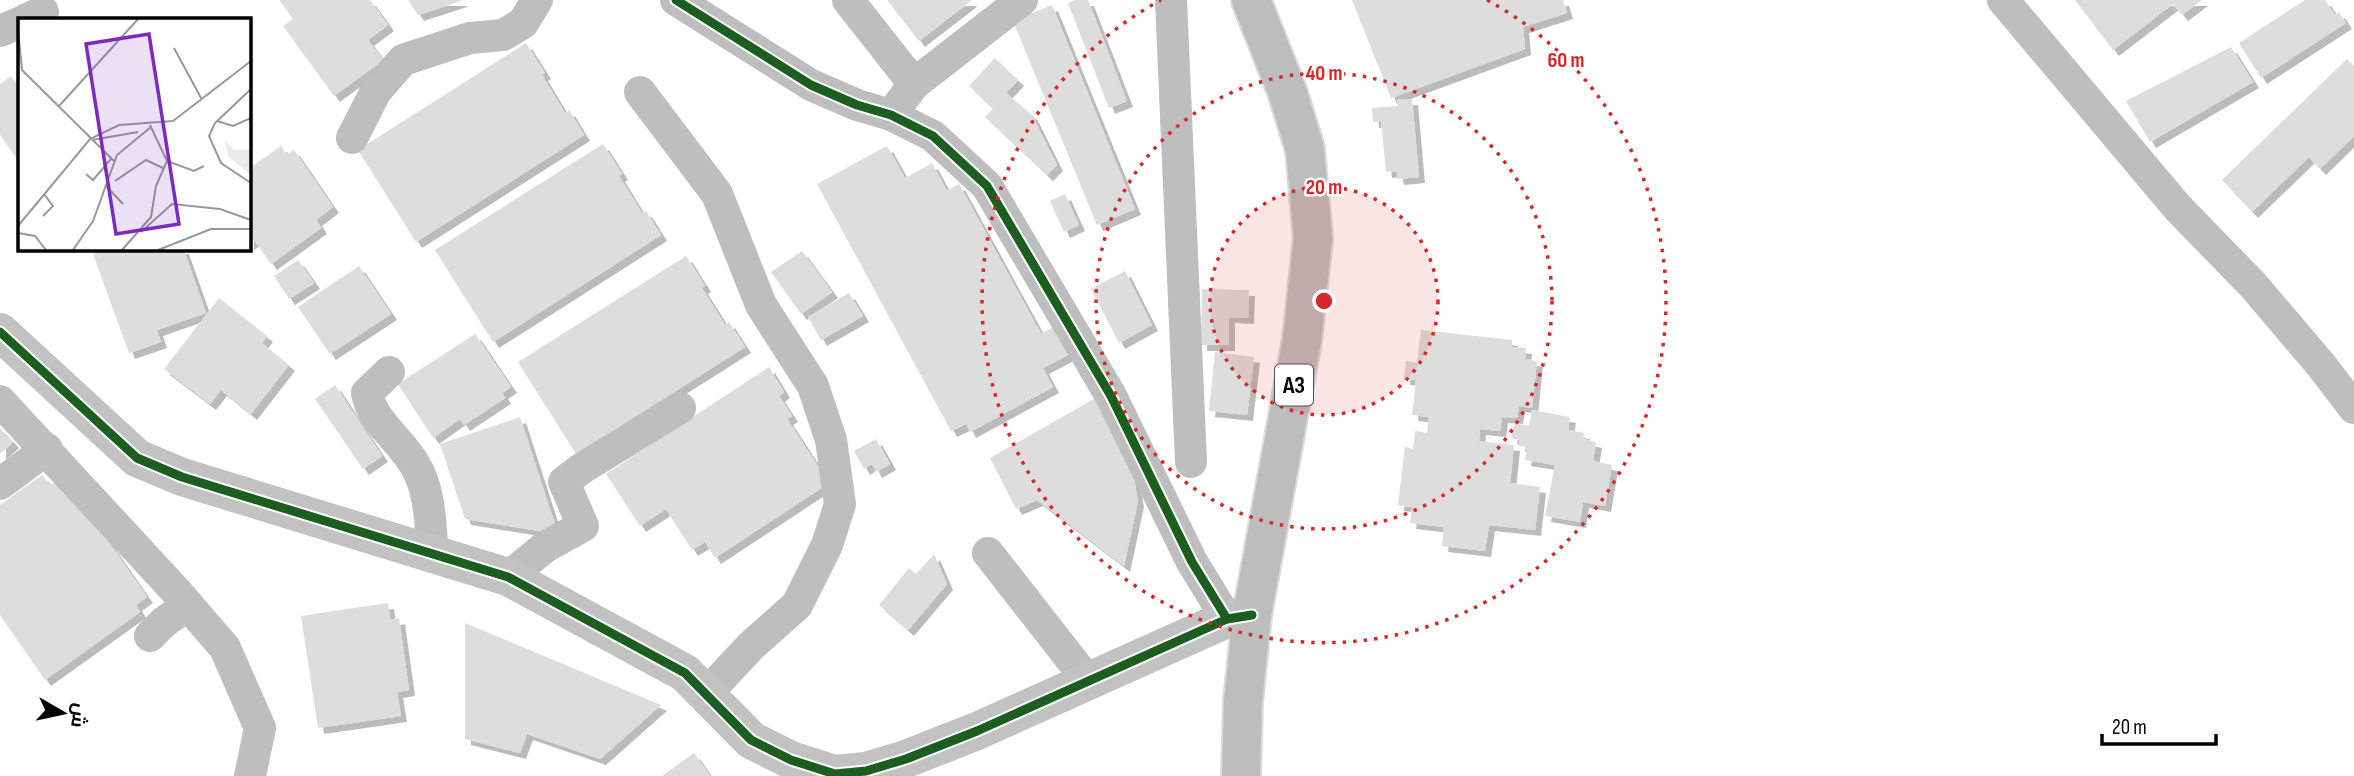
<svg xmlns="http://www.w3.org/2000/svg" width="2354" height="776" viewBox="0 0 2354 776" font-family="'Sofia Sans Condensed',Cairo,sans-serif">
<defs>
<filter id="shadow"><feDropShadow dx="6" dy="6" stdDeviation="0" flood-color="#0004"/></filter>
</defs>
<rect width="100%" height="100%" fill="#fff"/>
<g fill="#ddd" filter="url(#shadow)">
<path d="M279,0H370L388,25L368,40L383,60L334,96L283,26L293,19Z"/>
<path d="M408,0H461V1L418,15Z"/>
<path d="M887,0H972L919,41Z"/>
<path d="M1076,0H1088L1127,101L1109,108L1068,3Z"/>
<path d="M1352,0H1563L1567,13L1523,27L1525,49L1391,98Z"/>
<path d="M2075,0H2202L2182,15L2173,4L2113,50Z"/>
<path d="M2305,0H2325L2335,15L2339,12L2346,23L2261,78L2239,43Z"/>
<path d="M1052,5L1135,209L1097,225L1013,21Z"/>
<path d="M526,43L545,73L542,75L565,113L569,110L584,135L416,242L358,150Z"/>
<path d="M2231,47L2253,82L2150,142L2126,101Z"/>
<path d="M995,58L1018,80L1006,93L1032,115L1057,165L1047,175L985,117L993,109L969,86Z"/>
<path d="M2347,59L2354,66V136L2320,169L2309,157L2252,212L2222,180Z"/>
<path d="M11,76L19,88V162L0,135V84Z"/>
<path d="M1412,99L1419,177L1398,179L1396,171L1386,172L1381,121L1373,122L1372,108L1398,106L1397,100Z"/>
<path d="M603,144L622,174L619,176L642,213L646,211L661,235L493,342L435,250Z"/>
<path d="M281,146L287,155L294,150L333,207L316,220L321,228L271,264L254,240L248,244V169Z"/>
<path d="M887,146L905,178L932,163L947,191L959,184L1041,334L1053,327L1068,355L1043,368L1053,387L970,432L966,424L951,431L817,184Z"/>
<path d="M1065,194L1079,225L1064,232L1050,201Z"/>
<path d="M110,248H183L206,313L157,330L161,342L129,353L93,254Z"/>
<path d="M802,251L832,292L801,314L771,272Z"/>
<path d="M686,256L705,286L702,288L725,325L729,322L745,347L576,454L518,362Z"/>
<path d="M298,260L314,283L289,299L274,276Z"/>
<path d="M359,266L391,314L330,354L298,307Z"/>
<path d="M1125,271L1152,325L1119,343L1091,289Z"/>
<path d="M1202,289L1249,290L1248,318L1229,317V345H1201Z"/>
<path d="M849,293L863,316L821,340L808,317Z"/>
<path d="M219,298L267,336L262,343L289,365L251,414L221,390L210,404L164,369Z"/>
<path d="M1421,330L1512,340V347L1526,348L1525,359L1537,361L1532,408L1519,406L1517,418L1502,417L1500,431L1480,429L1479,441L1514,445L1510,483L1540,487L1535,530L1489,525L1485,551L1442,546L1444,527L1410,523L1412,507L1398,505L1405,447L1413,449L1415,431L1427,433L1429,417L1412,415L1416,380L1404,379L1406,361L1417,363Z"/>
<path d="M475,334L511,387L502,393L505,398L464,425L460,419L433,438L398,384Z"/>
<path d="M1215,352L1254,357L1247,415L1209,411Z"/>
<path d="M769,367L784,392L779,396L792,416L787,419L829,483L715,558L705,542L692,550L666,509L640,526L606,474Z"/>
<path d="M335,385L382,456L363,469L315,399Z"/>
<path d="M1101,395L1129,452L1138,501L1124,566L1037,500L1016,509L990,458Z"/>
<path d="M1532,410L1570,417L1568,430L1584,433L1583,439L1596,442L1593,461L1612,465L1605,506L1583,502L1580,522L1545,516L1555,465L1525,460L1527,447L1519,446L1520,440L1511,438L1514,423L1529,426Z"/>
<path d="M520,417L558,534L465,519L440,444Z"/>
<path d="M0,428L13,442L0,454Z"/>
<path d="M876,439L890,464L876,472L872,464L864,469L854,451Z"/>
<path d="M42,475L50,485L63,476L147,597L136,605L140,612L45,680L0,615V505Z"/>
<path d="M934,554L947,584L908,630L879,605L909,568L916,574Z"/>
<path d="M388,603L390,620L399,618L409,690L397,692L401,716L318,728L301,616Z"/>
<path d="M465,623L661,705L600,759L527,734L520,753L465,739Z"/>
<path d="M694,753L710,776H662Z"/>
</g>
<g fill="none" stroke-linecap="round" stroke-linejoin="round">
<g stroke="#dbdbdb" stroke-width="42">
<path id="highway" d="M1241,776L1243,701L1252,615L1302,340L1313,238L1305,149L1287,91L1251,0"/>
</g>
<g stroke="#bebebe" stroke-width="32">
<path d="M676,0L811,85L857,105L891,115L933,136L987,186L1111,396L1192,562L1227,619"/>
<path d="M848,0L914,84"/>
<path d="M1171,0L1191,462"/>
<path d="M2003,0L2178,208L2253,285L2321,365L2354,408"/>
<path d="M27,19L43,12"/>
<path d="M0,31L19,23"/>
<path d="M640,92L717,194L761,305L813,386L831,440L840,504L827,545L797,605L751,646L706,694"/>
<path d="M891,115L914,84L1022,0"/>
<path d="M352,138L376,91L403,60L470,38L503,35L523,23L537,0"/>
<path d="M389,372L367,393C372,422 401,440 415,465C431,492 430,525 433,555"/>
<path d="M0,401L175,590L225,648L260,728L250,776"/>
<path d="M0,484L47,449"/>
<path d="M988,553L1088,681"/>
<path d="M508,577L545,547L583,526L564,482L581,469L680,408"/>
<path d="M150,636L164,622L188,605"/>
</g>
<path stroke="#c2c2c2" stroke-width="38" d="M0,332L137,458L182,477L508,577L685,673L751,740L791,760L835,774L866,771L906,759L977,731L1227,619L1252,615"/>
<use href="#highway" stroke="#bdbdbd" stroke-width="38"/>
<g stroke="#fff" stroke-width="13">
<g id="cycleway">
<path d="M676,0L811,85L857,105L891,115L933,136L987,186L1111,396L1192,562L1227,619"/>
<path d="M0,332L137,458L182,477L508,577L685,673L751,740L791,760L835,774L866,771L906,759L977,731L1227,619L1252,615"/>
</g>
</g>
<use href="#cycleway" stroke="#1b5e20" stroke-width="9"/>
</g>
<circle cx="1324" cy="301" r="114" fill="#d62828" fill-opacity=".12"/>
<g fill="none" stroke="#d62828" stroke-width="3.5" stroke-dasharray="3.5 7">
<circle cx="1324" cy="301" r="114"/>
<circle cx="1324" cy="301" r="228"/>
<path d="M1487 0A342 342 0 1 1 1161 0"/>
</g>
<g text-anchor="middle" stroke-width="5" stroke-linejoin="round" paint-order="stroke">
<rect fill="#fff" stroke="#4c4c4c" stroke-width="2" x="1275" y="364.5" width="38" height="41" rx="5"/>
<g font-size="24" font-weight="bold" fill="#000">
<text x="1294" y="393">A3</text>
</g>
</g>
<g transform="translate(18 18)">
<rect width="233" height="233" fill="#fff"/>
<path d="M207,123L216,132H233V158L210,138Z" fill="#eaeaea"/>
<path fill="none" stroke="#999" stroke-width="2" d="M0,12L4,52L96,143M156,30L183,80M233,71L197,105L191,118L203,145L233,165M41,88L121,0M199,103L215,108L233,100M74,122L120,114M149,143L176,153L186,148M68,156L75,162L93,141M97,163L128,142L145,150M87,167L105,186M25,198L35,188L26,176M0,208L72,121L101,107L155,103L233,43M123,214L154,186L202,191L233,202M0,215L17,218L28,232M55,232L75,203L99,137L133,109M104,232L133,199L138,168L149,143L132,107M140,232L193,211H233"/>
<path fill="#7b2cbf" fill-opacity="0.15" stroke="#7b2cbf" stroke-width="3.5" d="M131,16L161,206L98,216L68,26Z"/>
<rect width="233" height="233" fill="none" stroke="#000" stroke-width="3.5"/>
</g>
<circle cx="1324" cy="301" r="10" fill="#d62828" stroke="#fff" stroke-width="3.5"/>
<g font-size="21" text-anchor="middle" font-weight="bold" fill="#d62828" stroke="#fff" stroke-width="5" stroke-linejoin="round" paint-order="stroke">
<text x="1566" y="67">60 m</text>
<text x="1324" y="80">40 m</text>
<text x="1324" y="194">20 m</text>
</g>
<g transform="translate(63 713) rotate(99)" stroke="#ffffff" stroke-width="5" paint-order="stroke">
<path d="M0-5L12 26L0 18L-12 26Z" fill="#000000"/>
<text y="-10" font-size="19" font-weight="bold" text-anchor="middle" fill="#000000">ش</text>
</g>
<path d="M2102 734v10h114v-10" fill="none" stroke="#000000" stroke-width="3.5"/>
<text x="2112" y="734" font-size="21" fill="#000000" stroke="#ffffff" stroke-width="5" paint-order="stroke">20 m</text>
</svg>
